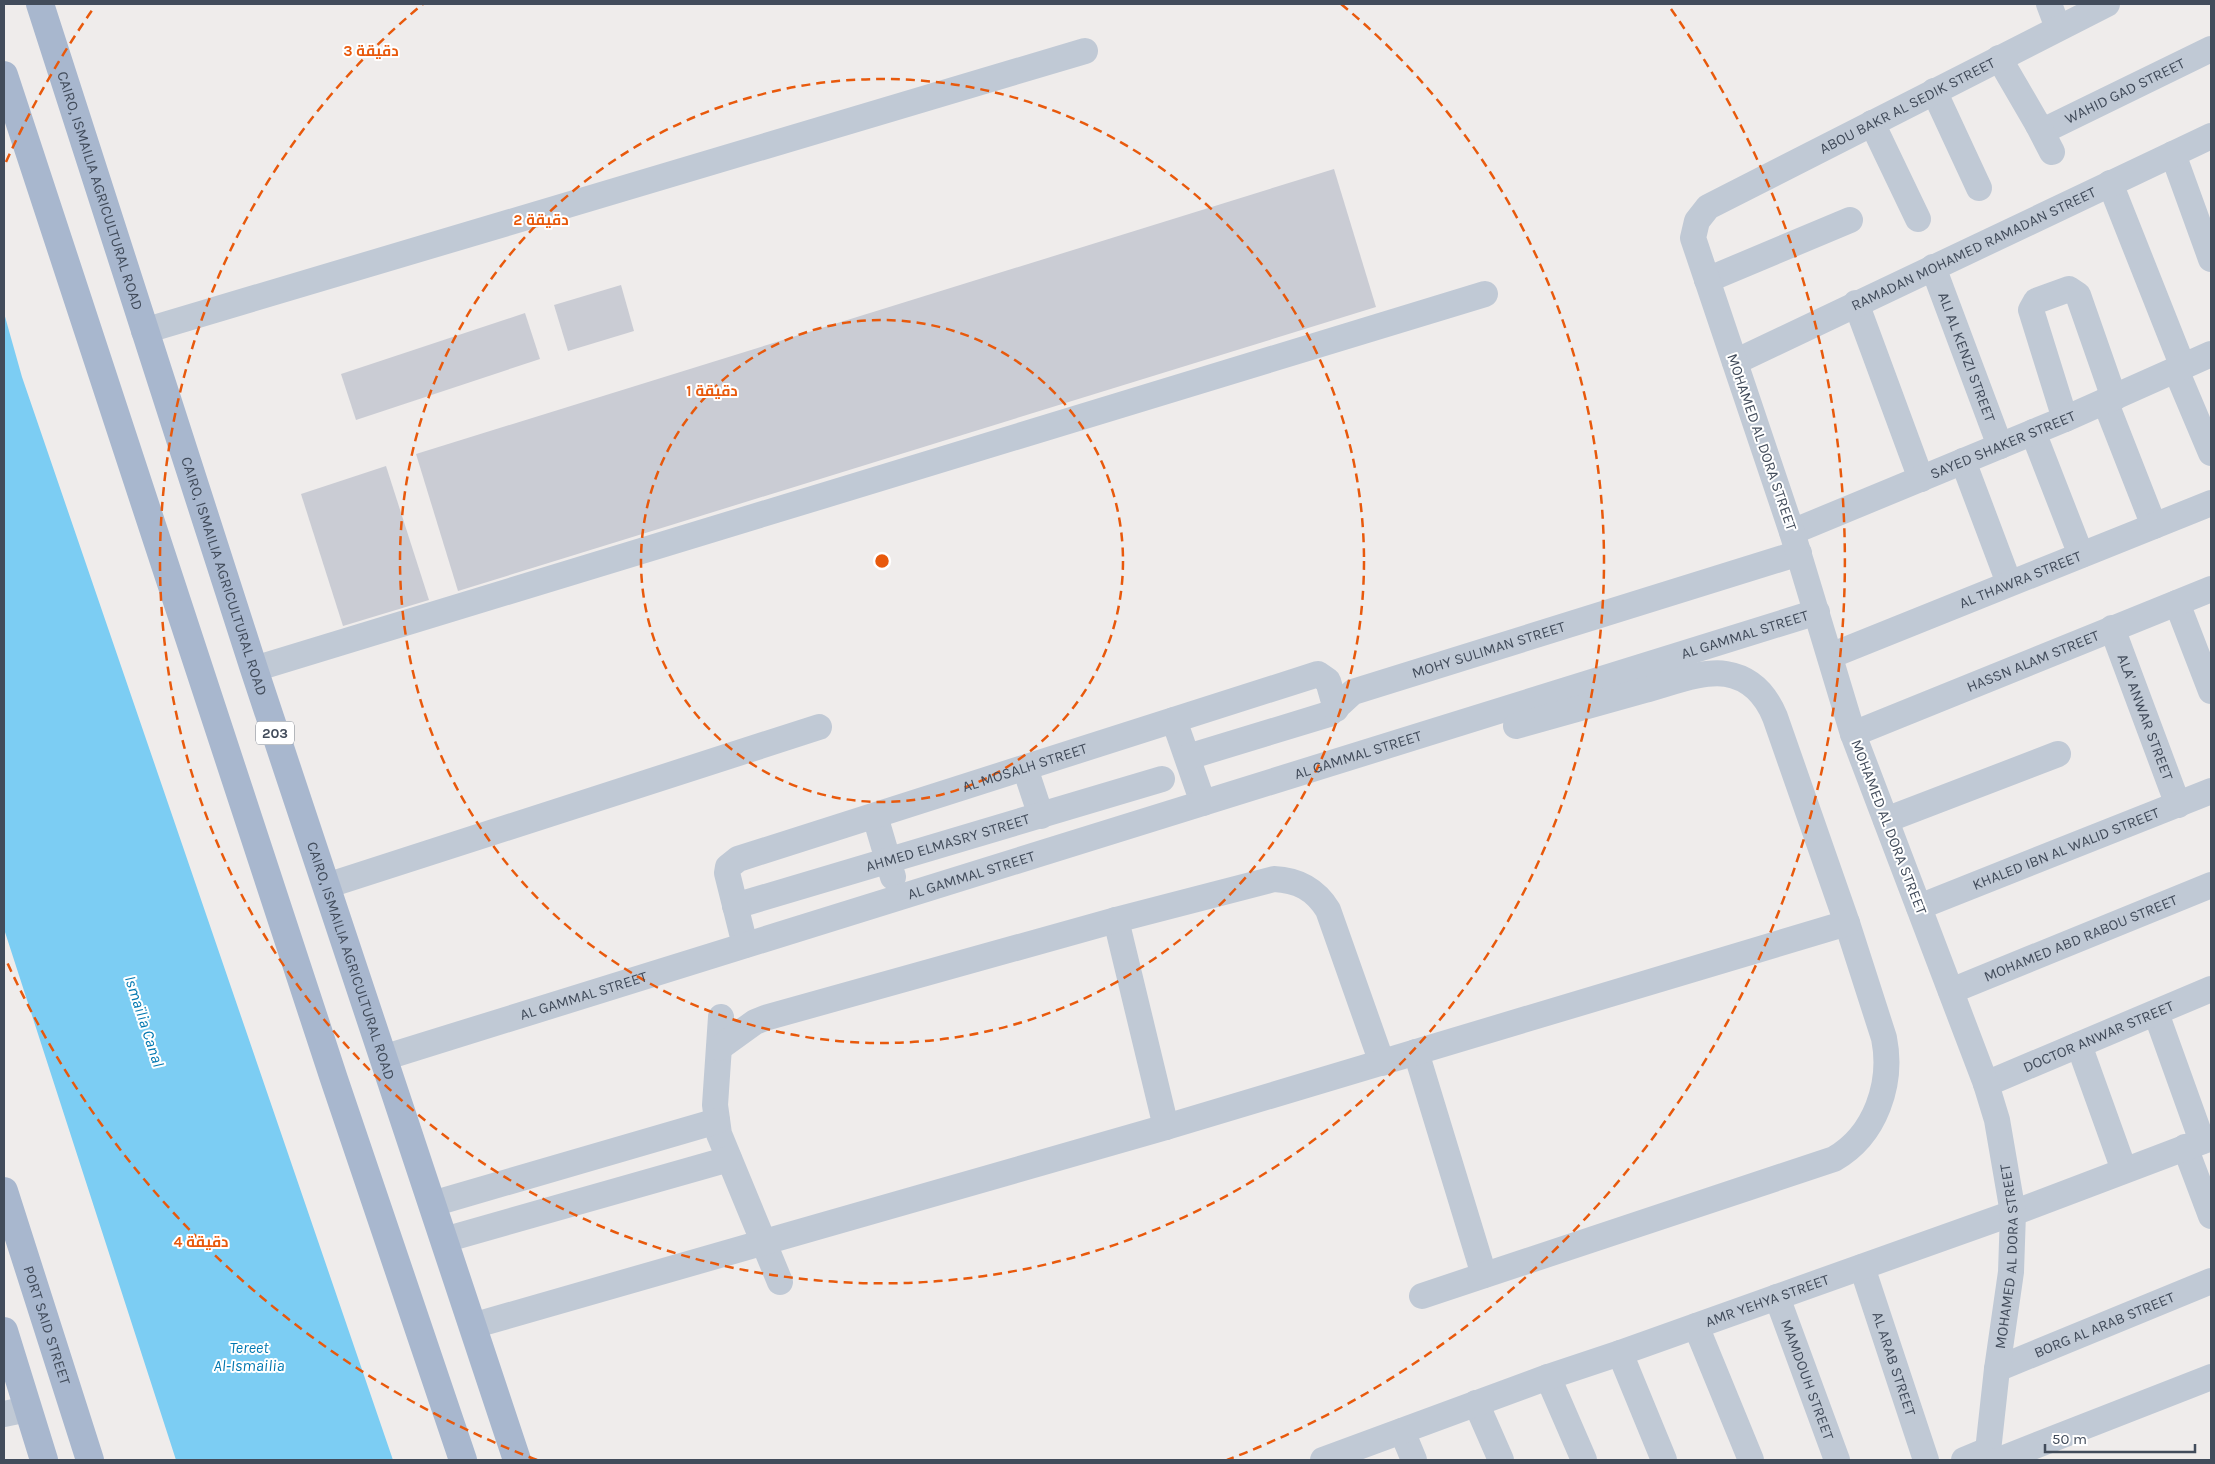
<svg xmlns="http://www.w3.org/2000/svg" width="2215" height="1464" viewBox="0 0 2215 1464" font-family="Karla,Cairo,sans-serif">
<rect width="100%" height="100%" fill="#efeceb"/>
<path fill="#7ccdf3" d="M4,313L22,377L393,1460H176L4,929Z"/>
<g fill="#caccd4">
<path d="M1334,169L1376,307L458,591L416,454Z"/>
<path d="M621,285L634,331L568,351L554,305Z"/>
<path d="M525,313L540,359L356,420L341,374Z"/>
<path d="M386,466L429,600L343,626L301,494Z"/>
</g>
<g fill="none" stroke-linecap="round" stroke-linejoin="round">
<g stroke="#c0c9d5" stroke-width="26">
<path d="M2049,4L2058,28"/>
<path id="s1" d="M1999,58L2038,125L2047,129L2211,49"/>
<path d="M1934,91L1979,188"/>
<path d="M1872,123L1918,219"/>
<path d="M2038,125L2052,152"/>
<path d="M2173,154L2211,259"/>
<path d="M2110,183L2183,367"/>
<path id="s2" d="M1933,267L2000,446"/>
<path d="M1707,280L1850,220"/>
<path d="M1856,303L1921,479"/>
<path d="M144,331L1085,51"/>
<path id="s3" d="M1735,362L2211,136"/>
<path d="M2176,370L2211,453"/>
<path d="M2105,401L2154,526"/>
<path d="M2065,419L2031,310L2036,301L2069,289L2078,295L2114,398"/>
<path d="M2033,432L2081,555"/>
<path d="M1963,461L2009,583"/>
<path id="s4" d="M1792,532L2065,419L2211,354"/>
<path d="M2177,603L2211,691"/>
<path id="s5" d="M2112,628L2178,805"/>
<path id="s6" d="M1830,656L2211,503"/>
<path d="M254,669L1485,294"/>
<path d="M1174,720L1203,803"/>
<path id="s7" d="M1853,734L2211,589"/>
<path id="s8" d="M1188,757L1329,714L1353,692L1799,553"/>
<path d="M1025,768L1041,816"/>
<path d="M875,816L893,877"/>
<path d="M1886,820L2058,754"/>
<path d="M326,886L819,727"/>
<path id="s9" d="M735,906L1162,779"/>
<path id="s10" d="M1919,907L2211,791"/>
<path d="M1116,920L1166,1127"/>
<path id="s11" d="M745,945L727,873L728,867L738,859L1318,674L1328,681L1336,709"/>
<path id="s12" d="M1951,991L2211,885"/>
<path d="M2156,1013L2202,1141"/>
<path d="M721,1017L715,1105L719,1134L780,1282"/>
<path d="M2079,1045L2124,1170"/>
<path d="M719,1048L755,1022L765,1018L1116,920L1274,879C1298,880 1315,889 1328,910L1382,1063"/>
<path d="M1416,1052L1484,1275"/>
<path id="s13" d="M383,1058L1817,612"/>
<path id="s14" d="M1986,1084L2211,989"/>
<path d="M2185,1147L2211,1216"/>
<path d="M432,1204L717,1121"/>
<path d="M444,1240L729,1159"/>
<path id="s15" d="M1862,1267L1926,1460"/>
<path d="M1422,1296L1834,1159C1876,1135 1893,1083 1884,1038L1847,923L1775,717C1766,695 1751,678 1726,674C1703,670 1668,684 1645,690C1602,702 1559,714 1516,726"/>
<path id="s16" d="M1777,1297L1837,1460"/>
<path d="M472,1326L1166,1127L1847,923"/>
<path d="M1696,1326L1751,1460"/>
<path d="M1620,1353L1664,1460"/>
<path id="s17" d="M1997,1369L2211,1281"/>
<path d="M1548,1377L1584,1460"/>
<path d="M1476,1403L1501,1460"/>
<path d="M4,1414L28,1409"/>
<path d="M1402,1431L1414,1460"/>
<path id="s18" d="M1323,1460L1548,1377L1620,1353L2013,1213L2211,1138"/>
<path d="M1964,1460L1988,1450"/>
<path id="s19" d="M1987,1460L1997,1369L2011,1272L2013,1213L1997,1120L1986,1084L1853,734L1792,532L1693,238L1697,221L1708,207L2107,4"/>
<path d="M1999,1460L2211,1377"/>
</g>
<g stroke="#a8b7ce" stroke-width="28">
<path id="s20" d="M40,4L254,669L517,1460"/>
<path d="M4,75L334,1079L463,1460"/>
<path id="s21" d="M4,1191L90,1460"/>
<path d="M4,1331L44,1460"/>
</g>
</g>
<g fill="none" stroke="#e8590c" stroke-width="2.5" stroke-dasharray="9 6">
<circle cx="882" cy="561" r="241"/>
<circle cx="882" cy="561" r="482"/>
<path d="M1341 4A722 722 0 1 1 423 4"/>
<path d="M537 1460A963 963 0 0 1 6 960M6 162A963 963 0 0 1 93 9M1671 9A963 963 0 0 1 1227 1460"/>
</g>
<g text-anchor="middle" stroke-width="4" stroke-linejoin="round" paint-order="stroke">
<rect fill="#fff" stroke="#7b828c" stroke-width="1" x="256" y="721.5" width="38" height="23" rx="4"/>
<g font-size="14" font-weight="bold" fill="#424c5b">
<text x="275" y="738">203</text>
</g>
<g font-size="15" fill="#424c5b" stroke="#fff">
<text dy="5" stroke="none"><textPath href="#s1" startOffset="174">WAHID GAD STREET</textPath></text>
<text dy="5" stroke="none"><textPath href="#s19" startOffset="1535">ABOU BAKR AL SEDIK STREET</textPath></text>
<text dy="5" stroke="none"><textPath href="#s20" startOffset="196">CAIRO, ISMAILIA AGRICULTURAL ROAD</textPath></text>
<text dy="5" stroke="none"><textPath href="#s3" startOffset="264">RAMADAN MOHAMED RAMADAN STREET</textPath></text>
<text dy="5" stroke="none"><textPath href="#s2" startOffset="96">ALI AL KENZI STREET</textPath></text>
<text transform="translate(1762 442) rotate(71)" y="5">MOHAMED AL DORA STREET</text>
<text dy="5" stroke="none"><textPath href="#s4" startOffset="228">SAYED SHAKER STREET</textPath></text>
<text dy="5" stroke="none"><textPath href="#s20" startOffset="601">CAIRO, ISMAILIA AGRICULTURAL ROAD</textPath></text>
<text dy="5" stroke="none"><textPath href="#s6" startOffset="205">AL THAWRA STREET</textPath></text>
<text dy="5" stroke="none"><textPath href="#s13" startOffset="1426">AL GAMMAL STREET</textPath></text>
<text dy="5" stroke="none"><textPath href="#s8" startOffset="322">MOHY SULIMAN STREET</textPath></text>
<text dy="5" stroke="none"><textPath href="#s7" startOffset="194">HASSN ALAM STREET</textPath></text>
<text dy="5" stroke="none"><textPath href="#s5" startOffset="95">ALA' ANWAR STREET</textPath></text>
<text dy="5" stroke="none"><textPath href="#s13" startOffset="1021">AL GAMMAL STREET</textPath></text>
<text dy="5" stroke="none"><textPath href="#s11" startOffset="394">AL MOSALH STREET</textPath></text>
<text transform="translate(1889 827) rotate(69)" y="5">MOHAMED AL DORA STREET</text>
<text dy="5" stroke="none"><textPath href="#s9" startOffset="222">AHMED ELMASRY STREET</textPath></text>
<text dy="5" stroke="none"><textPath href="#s10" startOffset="158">KHALED IBN AL WALID STREET</textPath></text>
<text dy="5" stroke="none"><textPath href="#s13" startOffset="616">AL GAMMAL STREET</textPath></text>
<text dy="5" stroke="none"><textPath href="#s12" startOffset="140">MOHAMED ABD RABOU STREET</textPath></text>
<text dy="5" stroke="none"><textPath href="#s20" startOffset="1006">CAIRO, ISMAILIA AGRICULTURAL ROAD</textPath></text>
<text dy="5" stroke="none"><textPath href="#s13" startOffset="210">AL GAMMAL STREET</textPath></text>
<text dy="5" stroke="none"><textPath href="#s14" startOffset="122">DOCTOR ANWAR STREET</textPath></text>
<text dy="5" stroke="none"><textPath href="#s19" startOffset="205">MOHAMED AL DORA STREET</textPath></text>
<text dy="5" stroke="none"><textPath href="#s18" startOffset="472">AMR YEHYA STREET</textPath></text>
<text dy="5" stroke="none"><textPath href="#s17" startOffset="116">BORG AL ARAB STREET</textPath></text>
<text dy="5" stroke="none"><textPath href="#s21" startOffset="141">PORT SAID STREET</textPath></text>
<text dy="5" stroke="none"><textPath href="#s15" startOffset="102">AL ARAB STREET</textPath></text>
<text dy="5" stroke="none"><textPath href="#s16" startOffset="88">MAMDOUH STREET</textPath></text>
</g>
<g font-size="16" font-style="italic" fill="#0077b0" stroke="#fff">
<text transform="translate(145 1021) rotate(72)" y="6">Ismaïlia Canal</text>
<text x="249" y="1353">Tereet<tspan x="249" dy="18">Al-Ismailia</tspan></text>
</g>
</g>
<circle cx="882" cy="561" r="8" fill="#e8590c" stroke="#fff" stroke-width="2.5"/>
<g font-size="15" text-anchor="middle" font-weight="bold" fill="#e8590c" stroke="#fff" stroke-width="4" stroke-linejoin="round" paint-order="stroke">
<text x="371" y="56">3 دقيقة</text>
<text x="541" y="225">2 دقيقة</text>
<text x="712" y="396">1 دقيقة</text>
<text x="201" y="1247">4 دقيقة</text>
</g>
<rect width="2215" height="1464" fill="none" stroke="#424c5b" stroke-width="10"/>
<path d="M2045 1444v8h150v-8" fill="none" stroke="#424c5b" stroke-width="2.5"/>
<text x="2052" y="1444" font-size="15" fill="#424c5b" stroke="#ffffff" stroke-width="4" paint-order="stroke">50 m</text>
</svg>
